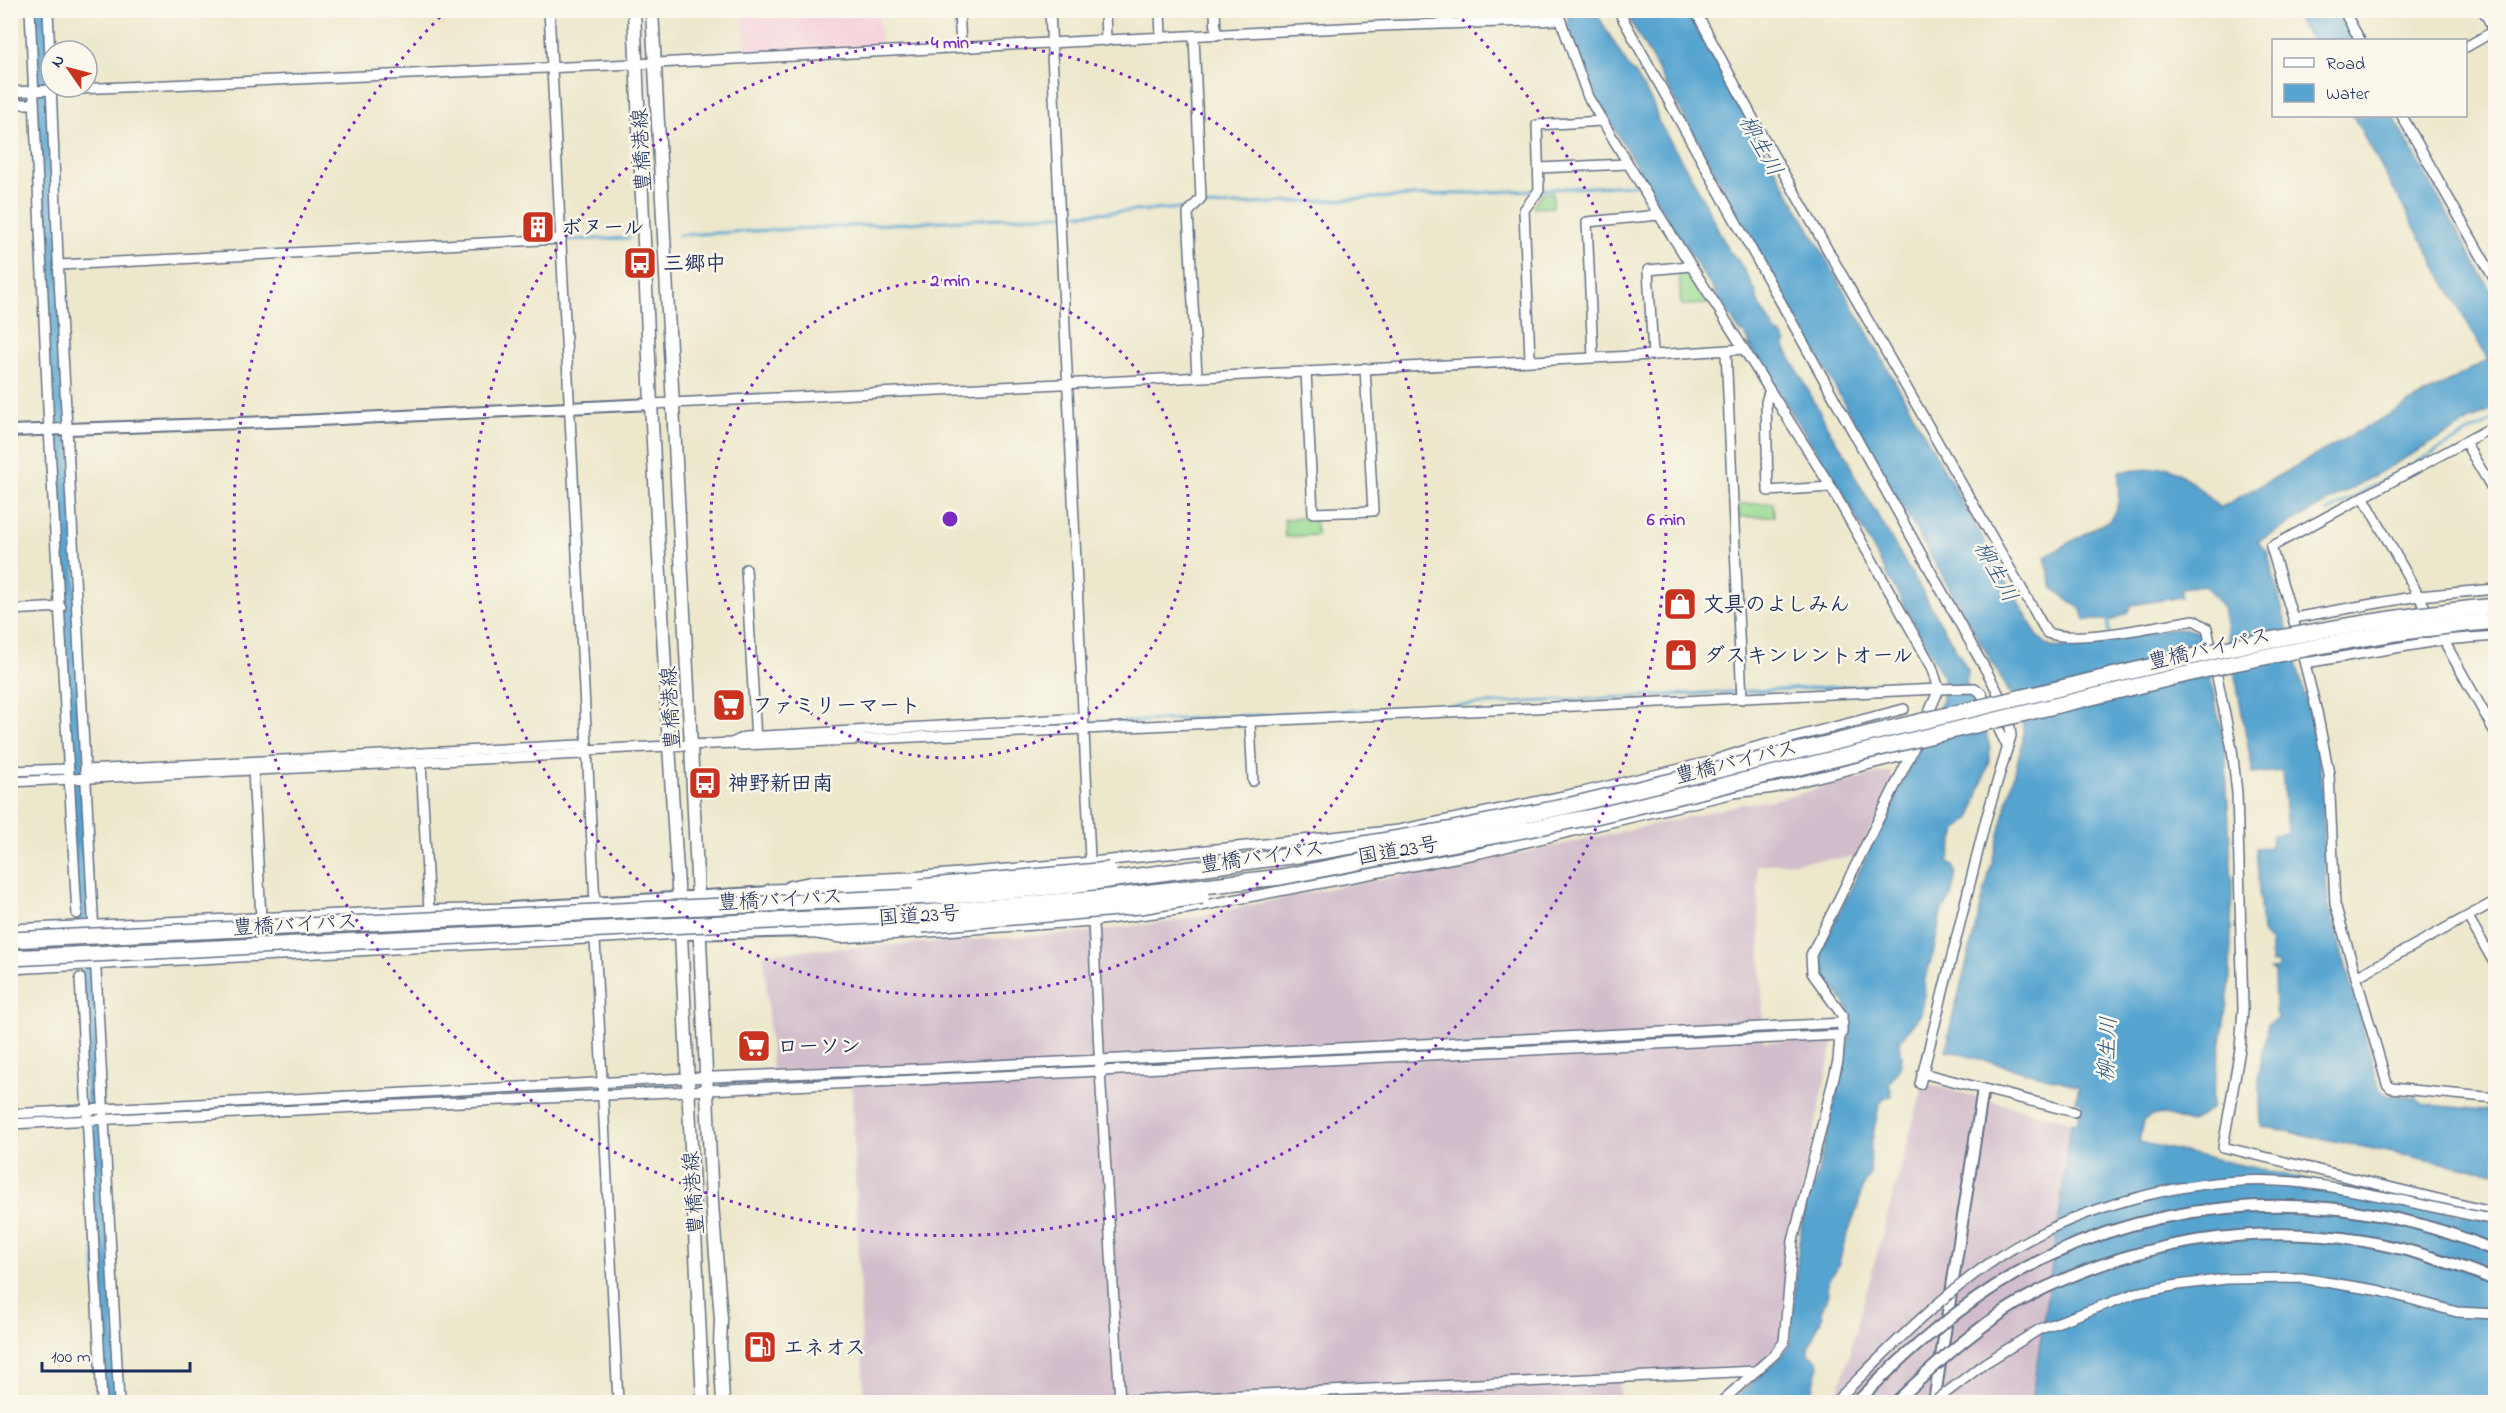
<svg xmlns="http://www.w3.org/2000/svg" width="2506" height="1413" viewBox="0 0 2506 1413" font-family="'Indie Flower','Klee One',sans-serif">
<rect width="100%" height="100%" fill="#fbf7ec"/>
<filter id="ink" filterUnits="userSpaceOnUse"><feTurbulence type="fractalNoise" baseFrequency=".0167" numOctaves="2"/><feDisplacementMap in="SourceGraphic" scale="12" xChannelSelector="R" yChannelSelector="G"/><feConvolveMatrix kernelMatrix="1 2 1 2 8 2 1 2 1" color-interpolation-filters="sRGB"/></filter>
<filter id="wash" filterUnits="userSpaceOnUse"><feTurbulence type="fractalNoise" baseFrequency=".008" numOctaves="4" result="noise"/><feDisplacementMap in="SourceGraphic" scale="24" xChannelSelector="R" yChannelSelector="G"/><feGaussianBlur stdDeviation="1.35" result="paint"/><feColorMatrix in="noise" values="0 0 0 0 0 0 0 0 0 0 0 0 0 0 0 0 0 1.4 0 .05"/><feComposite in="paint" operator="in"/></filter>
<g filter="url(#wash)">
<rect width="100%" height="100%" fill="#ede8cc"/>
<path fill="#f5cfda" d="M743,11H879L881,47L745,54Z"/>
<g fill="#d1bdcb">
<path d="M1891,771L1893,787L1856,857L1757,865L1764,1042L1834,1038L1791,1241L1781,1342L1758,1366L1619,1373L1620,1402H864L851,1069L772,1071L764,953L1082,933L1180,920L1350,884L1466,865L1676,820L1743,804L1772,800Z"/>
<path d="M1924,1083L2071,1122L2059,1219L2031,1402H1836Z"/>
</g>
<g fill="#99db93" stroke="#5a8578" stroke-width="1.5">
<path d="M1542,193H1553V207L1534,208V204Z"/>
<path d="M1679,272H1686L1710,304L1681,305Z"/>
<path d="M1773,503L1774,516L1739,517L1738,504Z"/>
<path d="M1315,517L1317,535L1285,537L1284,519Z"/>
</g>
<g fill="#57a4d0" stroke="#396a97" stroke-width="1.5">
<path d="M1567,11H1595L1631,71L1635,73L1654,106L1658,121L1695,183L1729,251L1738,260L1756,292L1758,302L1775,331L1778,334H1781L1787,343L1784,345L1832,435L1849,459L1854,475L1968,670L1966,683L1974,694L1982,717L1990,748L1989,760L1971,818L1957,830L1948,862L1953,865L1954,871L1956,873L1951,898L1941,912L1934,951L1924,982L1925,995L1921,1014L1899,1042L1902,1057L1900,1068L1889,1083L1892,1096L1885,1097L1879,1105L1871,1145L1870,1174L1861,1191L1858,1206L1844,1244L1838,1266L1831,1277L1827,1289L1828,1294L1821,1312L1823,1315L1808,1349V1354L1818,1361L1819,1365L1812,1392L1803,1402H1730L1777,1361L1790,1344L1799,1241L1806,1205L1817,1176L1850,1036C1845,1027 1852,1018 1848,1009C1840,990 1818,978 1818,957L1942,700L1943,676L1837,483L1748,345L1752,347L1744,332L1741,333L1664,213L1597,99L1567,24L1569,15Z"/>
<path d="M1625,11H1687L2037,635C2041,639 2046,645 2051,647C2058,648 2067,647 2074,646C2110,643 2169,620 2201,633L2225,748L2232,884L2230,982L2211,1109L2190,1123C2172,1118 2159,1108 2143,1121L2139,1142L2495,1222V1402H2031L2059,1219L2071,1122L2077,1123L2082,1103L2076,1101L2079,1086L1946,1050L1950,1037L1948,1036L2023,740V726L2019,709L1882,471Z"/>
<path d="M2293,11H2334L2351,40H2310Z"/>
<path d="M2353,116H2393L2495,299V407L2257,542L2267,551L2316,739L2322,783L2326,883L2328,903L2380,1090L2388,1095L2415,1097L2421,1104L2495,1111V1171L2467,1168L2261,1126L2259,1074L2268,1024L2278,1019L2275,1011L2274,971L2269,969L2278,968V963H2271V943L2262,933L2256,848L2271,847L2272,835L2287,833L2282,771L2253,774L2223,608L2205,585L2181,588V597L2131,605L2127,613L2113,620H2085L2082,610L2053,588L2045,557L2100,525C2123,520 2118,491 2119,472L2169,467L2191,481L2220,508L2488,360Z"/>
</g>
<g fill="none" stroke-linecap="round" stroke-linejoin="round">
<g stroke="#57a4d0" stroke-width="3">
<path d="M10,98H27"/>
<path d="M1195,207L1650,184"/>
<path d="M679,235L1189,208"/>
<path d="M564,240L630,238"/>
<path d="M2327,512L2496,418"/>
<path d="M2108,619L2109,633"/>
<path d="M915,732L1936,682"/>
<path d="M10,776L84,774"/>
<path d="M722,1083L1841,1029"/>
<path d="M494,1093L672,1085"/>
<path d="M10,1119L55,1116"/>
</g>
<g stroke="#57a4d0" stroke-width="18">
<path d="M40,10L84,915"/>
<path d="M88,975L110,1402"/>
</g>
</g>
</g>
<g filter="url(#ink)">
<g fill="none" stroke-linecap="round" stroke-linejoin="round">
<g stroke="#647084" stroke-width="12">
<g id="minor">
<path d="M30,10L49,429L77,914"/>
<path d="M48,10L58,259L119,1402"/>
<path d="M549,10L595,903"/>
<path d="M959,10L961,47"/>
<path d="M1050,10L1100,1071L1120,1402"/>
<path d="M1105,10L1106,41"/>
<path d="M1160,10L1161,38"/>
<path d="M1215,10L1216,35"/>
<path d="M1618,10L1969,640C1984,669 2009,703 2011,736L1986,819L1920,1084"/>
<path d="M1695,10L1763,137L2047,633C2077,644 2160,625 2194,620L2207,628L2232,749L2237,793L2243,1009L2240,1049L2223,1147L2496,1213"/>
<path d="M2343,10L2360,40"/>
<path d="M2483,10L2496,33"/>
<path d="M1194,36L1201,198L1188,213L1197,376"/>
<path d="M2466,47L2496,30"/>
<path d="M10,92L656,63L1380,26L1560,20"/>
<path d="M10,104H33"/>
<path d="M2402,116L2496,282"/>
<path d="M1539,168L1627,164"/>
<path d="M59,265L561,239"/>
<path d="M1726,351L1742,699"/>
<path d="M1653,355L1648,270L1691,266"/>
<path d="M1593,357L1587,222L1659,215"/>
<path d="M1530,359L1524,210L1539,190L1537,125L1602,121"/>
<path d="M1306,372L1313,513L1373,511L1365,368"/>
<path d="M1769,392L1766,402L1768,491L1831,487"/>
<path d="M651,404L1653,355L1744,349"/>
<path d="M2496,425L2271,547L2293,618L2317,712L2329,774L2335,904L2387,1084L2391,1088L2496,1098"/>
<path d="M2465,442L2496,495"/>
<path d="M2364,498L2496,734"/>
<path d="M746,569L756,740"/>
<path d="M10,610L61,607"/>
<path d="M2293,618L2418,596L2496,589"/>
<path d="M2305,663L2443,640L2496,636"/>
<path d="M1250,723L1253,781"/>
<path d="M732,743L744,737L1084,718"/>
<path d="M421,762L429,910"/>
<path d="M85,770L579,745L586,750"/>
<path d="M10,771L69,769"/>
<path d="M253,771L261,918"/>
<path d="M10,782L581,754L586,750L732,743L742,745L1939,689L1975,688L1981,693L2007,746"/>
<path d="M789,886L814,881L911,877L1091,862L1399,830L1583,792L1709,762L1752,748L1904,709"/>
<path d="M2468,917L2496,966"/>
<path d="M10,929L429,910L511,908V915"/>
<path d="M817,934L841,938L1093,921L1185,909L1480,853L1734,793L1774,788L1911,754"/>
<path d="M595,939L618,1402"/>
<path d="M10,969L681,934"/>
<path d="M2356,977L2496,901"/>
<path d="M80,978L102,1402"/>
<path d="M1922,1073L2074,1112"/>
<path d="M10,1114L687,1078L916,1069L1843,1023"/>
<path d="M10,1124L1840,1035L1842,1033V1015L1812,973L1811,955L1911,754L1939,689L1932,667L1831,487L1659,215L1588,97L1557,10"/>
<path d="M1093,1402L1756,1371"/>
<path d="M1721,1402L1775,1354L1784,1342L1793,1241L1838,1061L1840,1035"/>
</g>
</g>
<g stroke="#647084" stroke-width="14">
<g id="tertiary">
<path d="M10,431L298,421L651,404"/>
<path d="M511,908L770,892"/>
<path d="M681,934L812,931"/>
<path d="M1934,1402L1983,1089"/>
</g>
</g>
<g stroke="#647084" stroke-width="15">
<g id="secondary">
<path d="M634,10L651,404L669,746L681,934L703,1402"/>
<path d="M652,10L691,745L712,1203L721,1319L720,1346L723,1402"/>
</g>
</g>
<g stroke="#647084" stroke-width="18">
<g id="trunk">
<path d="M770,892L920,887"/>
<path d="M812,931L922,925"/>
</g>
</g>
<use href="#minor" stroke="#fff" stroke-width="9"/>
<use href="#tertiary" stroke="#fff" stroke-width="10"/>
<use href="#secondary" stroke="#fff" stroke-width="12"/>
<use href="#trunk" stroke="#fff" stroke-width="15"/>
<g stroke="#647084" stroke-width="12" stroke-linecap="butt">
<g id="minor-bridge">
<path d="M1835,1402C1884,1354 1933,1302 1990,1263C2074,1205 2202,1171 2304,1183C2368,1191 2432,1208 2496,1220"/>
<path d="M1934,1402L1985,1363L2040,1329L2136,1293L2178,1285L2226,1279L2301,1278L2381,1291L2457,1312L2496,1314"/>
</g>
</g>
<g stroke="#647084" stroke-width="14" stroke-linecap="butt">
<g id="tertiary-bridge">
<path d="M1857,1402C1904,1354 1956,1308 2015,1274C2160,1190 2343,1185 2496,1251"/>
<path d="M1896,1402C1941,1359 1990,1314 2047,1287C2170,1229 2311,1217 2440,1260C2459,1266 2478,1272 2496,1281"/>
</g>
</g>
<g stroke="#647084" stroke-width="18" stroke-linecap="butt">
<g id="trunk-bridge">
<path d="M920,887L1109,870"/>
<path d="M922,925L1140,906L1202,896"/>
<path d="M10,940L955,895L1063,886L1298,855L1448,830L1563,807L2220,650C2311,631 2402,615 2496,606"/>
<path d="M10,958L912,914L1100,898L1281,877L1596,816L2225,665C2315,646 2404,629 2496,621"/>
</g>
</g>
<use href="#minor-bridge" stroke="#fff" stroke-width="9"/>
<use href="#tertiary-bridge" stroke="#fff" stroke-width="10"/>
<use href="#trunk-bridge" stroke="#fff" stroke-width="15"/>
</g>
</g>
<g fill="none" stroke="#7b2cbf" stroke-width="3" stroke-dasharray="3 6">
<circle cx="950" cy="519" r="239"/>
<circle cx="950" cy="519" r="477"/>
<path d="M1456 13A716 716 0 1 1 444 13"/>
</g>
<defs>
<g id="building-square" transform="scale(1.725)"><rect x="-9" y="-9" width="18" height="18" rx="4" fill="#c8321e" stroke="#fbf7ec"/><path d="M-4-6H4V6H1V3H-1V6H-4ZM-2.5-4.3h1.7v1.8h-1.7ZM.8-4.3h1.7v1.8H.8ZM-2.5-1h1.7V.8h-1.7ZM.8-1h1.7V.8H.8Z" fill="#fff"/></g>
<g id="bus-square" transform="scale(1.725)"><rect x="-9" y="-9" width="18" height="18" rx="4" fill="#c8321e" stroke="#fbf7ec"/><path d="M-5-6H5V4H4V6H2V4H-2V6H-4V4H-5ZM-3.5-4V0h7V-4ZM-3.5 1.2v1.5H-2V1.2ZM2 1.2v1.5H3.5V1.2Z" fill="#fff"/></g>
<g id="shop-square" transform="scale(1.725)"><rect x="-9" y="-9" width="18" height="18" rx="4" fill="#c8321e" stroke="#fbf7ec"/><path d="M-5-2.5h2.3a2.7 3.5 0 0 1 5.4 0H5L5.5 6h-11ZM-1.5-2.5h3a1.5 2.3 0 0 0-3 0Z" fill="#fff"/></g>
<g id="supermarket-square" transform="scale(1.725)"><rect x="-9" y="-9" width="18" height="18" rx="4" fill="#c8321e" stroke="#fbf7ec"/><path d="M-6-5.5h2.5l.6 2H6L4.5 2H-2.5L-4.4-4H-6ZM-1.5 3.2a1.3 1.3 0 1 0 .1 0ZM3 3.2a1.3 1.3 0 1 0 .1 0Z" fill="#fff"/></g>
<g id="fuel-square" transform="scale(1.725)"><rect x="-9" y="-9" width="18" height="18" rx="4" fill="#c8321e" stroke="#fbf7ec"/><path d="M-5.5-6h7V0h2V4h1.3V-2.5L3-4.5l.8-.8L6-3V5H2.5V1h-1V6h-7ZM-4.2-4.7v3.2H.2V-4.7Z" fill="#fff"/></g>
</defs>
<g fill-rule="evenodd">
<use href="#building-square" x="538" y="227"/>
<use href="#bus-square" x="640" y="263"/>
<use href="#shop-square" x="1680" y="604"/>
<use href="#shop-square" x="1681" y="655"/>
<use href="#supermarket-square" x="729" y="705"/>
<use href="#bus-square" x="705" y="783"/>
<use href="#supermarket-square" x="754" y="1046"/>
<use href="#fuel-square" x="760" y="1347"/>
</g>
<g text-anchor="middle" stroke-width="5" stroke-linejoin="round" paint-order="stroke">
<g font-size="21" fill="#1b2f5e" stroke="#fbf7ec">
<text transform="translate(641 150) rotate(-93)" y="7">豊橋港線</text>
<text transform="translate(2209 648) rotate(-13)" y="7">豊橋バイパス</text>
<text transform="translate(670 708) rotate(-93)" y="7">豊橋港線</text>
<text transform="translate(1736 761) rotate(-14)" y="7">豊橋バイパス</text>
<text transform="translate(1398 850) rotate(-10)" y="7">国道23号</text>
<text transform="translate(1262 856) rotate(-8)" y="7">豊橋バイパス</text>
<text transform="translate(780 899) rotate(-3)" y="7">豊橋バイパス</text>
<text transform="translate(919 915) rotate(-4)" y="7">国道23号</text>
<text transform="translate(295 924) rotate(-3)" y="7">豊橋バイパス</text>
<text transform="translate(693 1193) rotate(-94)" y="7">豊橋港線</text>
</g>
<g font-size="21" font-weight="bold" fill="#1b2f5e" stroke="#fbf7ec" text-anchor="start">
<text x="561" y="234">ボヌール</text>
<text x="663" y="270">三郷中</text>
<text x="1703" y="611">文具のよしみん</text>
<text x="1704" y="662">ダスキンレントオール</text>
<text x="752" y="712">ファミリーマート</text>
<text x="728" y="790">神野新田南</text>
<text x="777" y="1053">ローソン</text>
<text x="783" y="1354">エネオス</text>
</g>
<g font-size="22" font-style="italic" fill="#305886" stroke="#fbf7ec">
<text transform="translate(1762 145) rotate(61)" y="8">柳生川</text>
<text transform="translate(1997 571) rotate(61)" y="8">柳生川</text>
<text transform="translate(2106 1049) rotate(-87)" y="8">柳生川</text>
</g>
</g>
<circle cx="950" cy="519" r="9" fill="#7b2cbf" stroke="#fbf7ec" stroke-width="3"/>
<g font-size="18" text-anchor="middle" font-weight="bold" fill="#7b2cbf" stroke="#fbf7ec" stroke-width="5" stroke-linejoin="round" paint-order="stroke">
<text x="950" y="48">4 min</text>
<text x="950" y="286">2 min</text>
<text x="1666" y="525">6 min</text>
</g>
<rect width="2506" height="1413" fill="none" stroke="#fbf7ec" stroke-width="36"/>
<rect x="2272" y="39" width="195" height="78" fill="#fbf7ec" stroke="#a1a7b3" stroke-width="1.5"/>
<rect x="2284" y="58" width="30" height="9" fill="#ffffff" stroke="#a1a7b3" stroke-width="1.5"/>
<text x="2326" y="69" font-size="18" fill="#1b2f5e">Road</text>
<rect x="2284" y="84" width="30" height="18" fill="#57a4d0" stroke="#a1a7b3" stroke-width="1.5"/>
<text x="2326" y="99" font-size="18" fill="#1b2f5e">Water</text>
<g transform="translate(69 69) rotate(305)"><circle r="28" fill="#fbf7ec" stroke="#a1a7b3" stroke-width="1.5"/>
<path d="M0-4.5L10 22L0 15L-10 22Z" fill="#c8321e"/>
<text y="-9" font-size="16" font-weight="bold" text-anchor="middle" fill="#1b2f5e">N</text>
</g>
<path d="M42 1362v9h148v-9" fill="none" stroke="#1b2f5e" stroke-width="3"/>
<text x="51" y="1362" font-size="18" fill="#1b2f5e" stroke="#fbf7ec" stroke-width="4.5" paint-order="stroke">100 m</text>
</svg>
